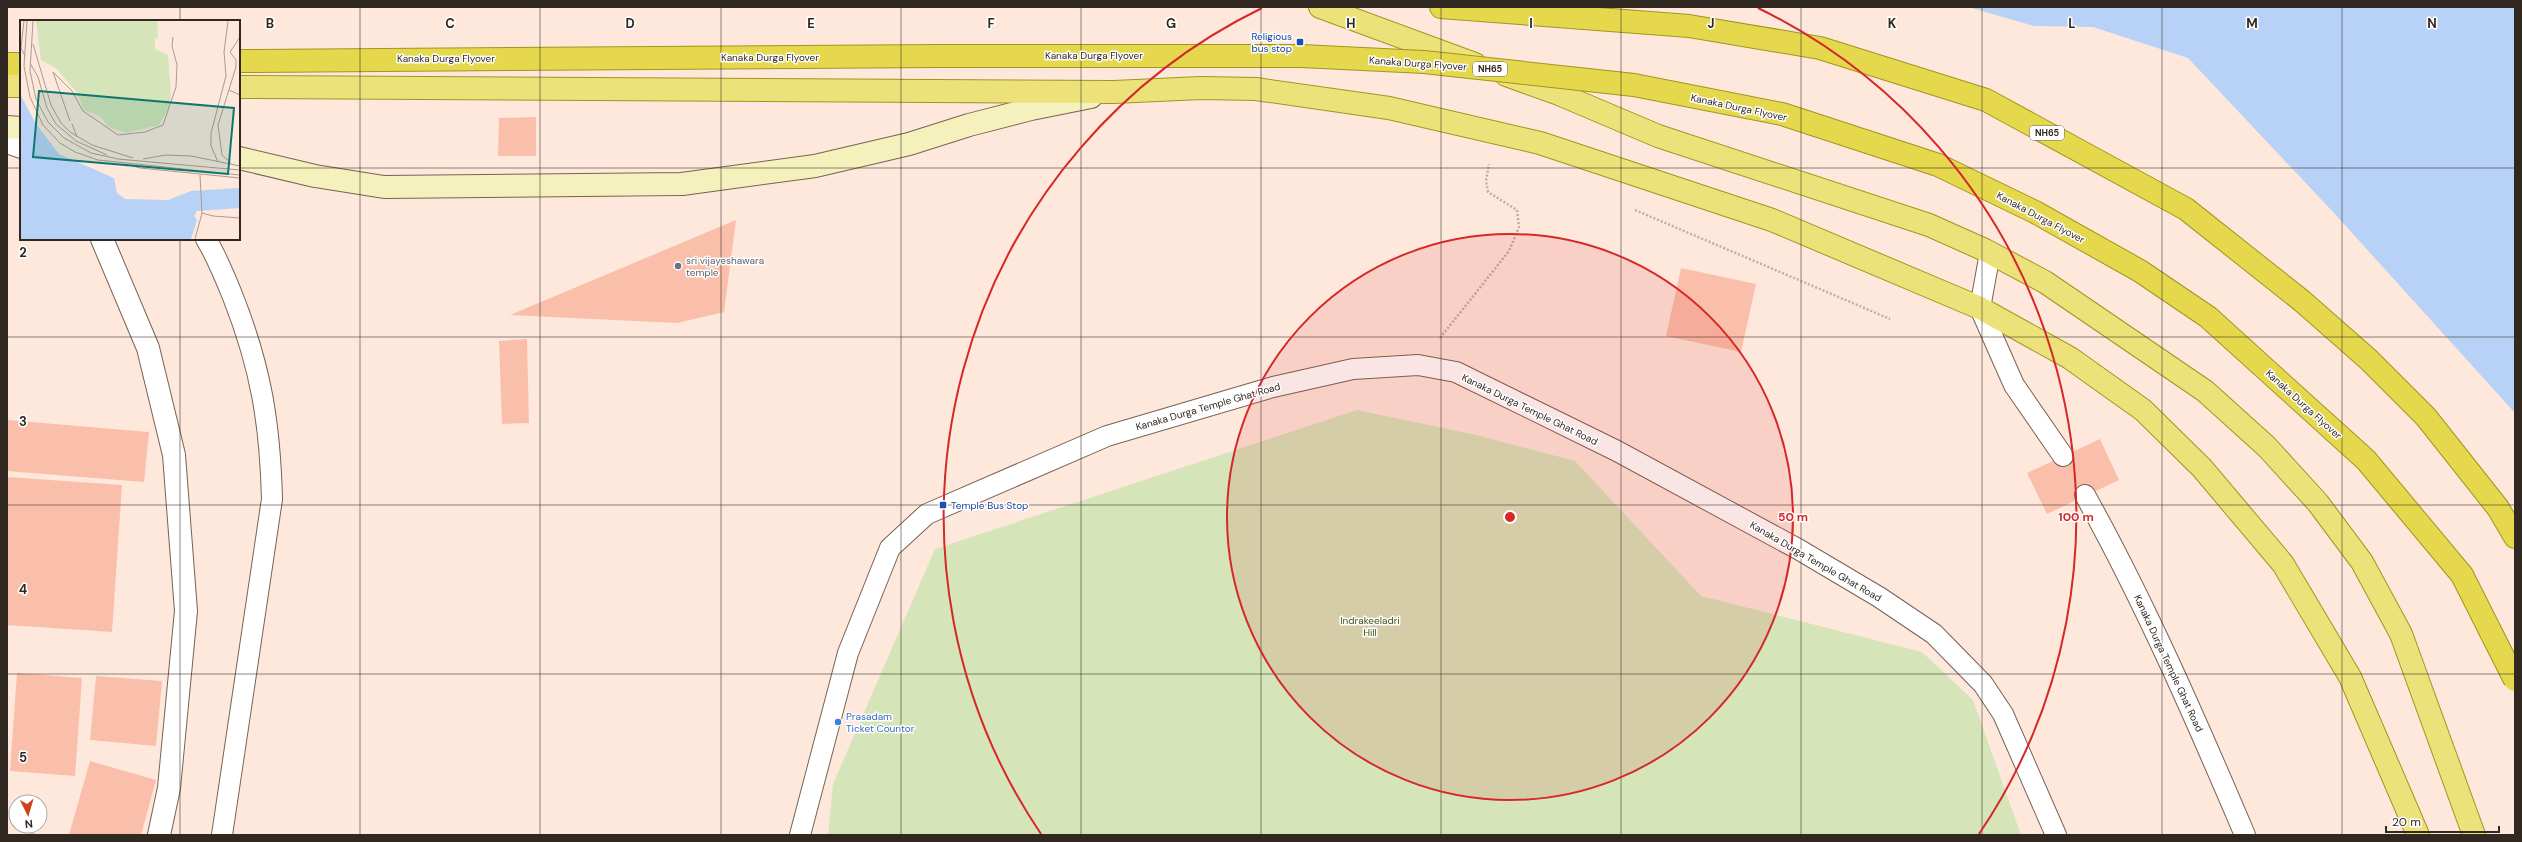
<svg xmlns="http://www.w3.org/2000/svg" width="2522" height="842" viewBox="0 0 2522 842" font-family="'DM Sans',sans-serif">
<rect width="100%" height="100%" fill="#fde8db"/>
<path fill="#d5e4b9" d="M1357,410L1476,435L1575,461L1701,596L1922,652L1973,700L2021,835H828L833,784L935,549Z"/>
<path fill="#b8d2f7" d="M1968,7H2515V413L2334,213L2188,58L2093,27L2034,26Z"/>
<g fill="#fabfaa">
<path d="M536,117V156H498L499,118Z"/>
<path d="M736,220L724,312L677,323L510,315Z"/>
<path d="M1681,268L1756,284L1741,352L1666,336Z"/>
<path d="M527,339L529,423L502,424L499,341Z"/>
<path d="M7,420L149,432L144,482L7,471Z"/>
<path d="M2100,439L2119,480L2047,514L2027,473Z"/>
<path d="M7,477L122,485L112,632L7,625Z"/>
<path d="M17,673L82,678L75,776L10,771Z"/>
<path d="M96,676L162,681L156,746L90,740Z"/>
<path d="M90,761L156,780L141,835H69Z"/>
<path d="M30,832L39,835H29Z"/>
</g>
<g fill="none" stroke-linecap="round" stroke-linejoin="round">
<g stroke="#786254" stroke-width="22">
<g id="service">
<path d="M206,239C217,257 225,277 233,297C261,368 270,423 272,499L222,835"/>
<path d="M1990,253L1980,308L2014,385L2063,456"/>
<path d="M2085,495C2146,605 2196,720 2245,835"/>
<path d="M800,835L848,653L890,548L927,514L1107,436L1273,387L1353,369L1418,365L1456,372L1617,451L1798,549L1879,597L1934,634L1983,684L2003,714L2056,835"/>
</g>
</g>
<g stroke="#786254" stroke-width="24">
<g id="minor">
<path d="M7,142L21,147"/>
<path d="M102,239L148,348L174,455L186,611L169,788L159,835"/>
</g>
</g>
<g stroke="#786254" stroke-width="24">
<g id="secondary">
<path d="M7,127L21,128"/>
<path d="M239,158L315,176L384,187L682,184L815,166L909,144L969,125L1031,109L1091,97"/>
</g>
</g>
<g stroke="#a29520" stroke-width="24">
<g id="primary">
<path d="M1320,7L1475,64"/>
<path d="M1506,75L1559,94L1658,136L1929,225L1985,250L2045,282L2205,391L2267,447L2318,503L2362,562L2401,634L2474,835"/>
<path d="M7,86H21"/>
<path d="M239,87L1114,92L1201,88L1256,89L1389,108L1540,143L1772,220L1980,308L2070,358L2143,410L2202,468L2283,564L2350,677L2418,835"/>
</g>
</g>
<g stroke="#a29520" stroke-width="24">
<g id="trunk">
<path d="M1441,7L1689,26L1820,48L1986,100L2186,209L2302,301L2368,359L2426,417L2498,508L2515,537"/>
<path d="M7,64H21"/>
</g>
</g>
<g stroke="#c0aea3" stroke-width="2.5" stroke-dasharray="2 2" stroke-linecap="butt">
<path d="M1635,210L1890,319"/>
<path d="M1440,338L1509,251L1519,227L1517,210L1488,192L1486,181L1489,164"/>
</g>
<use href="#service" stroke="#fff" stroke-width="20"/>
<use href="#minor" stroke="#fff" stroke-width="22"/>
<use href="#secondary" stroke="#f5f1bc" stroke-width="22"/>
<use href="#primary" stroke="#ece279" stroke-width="22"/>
<use href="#trunk" stroke="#e6d84c" stroke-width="22"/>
<g stroke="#a29520" stroke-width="24" stroke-linecap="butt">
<path id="trunk-bridge" d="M239,61L939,56H1301L1424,62L1634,85L1782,114L1938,165L2035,212L2140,271L2208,317L2366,460L2462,575L2515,680"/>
</g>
<use href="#trunk-bridge" stroke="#e6d84c" stroke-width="22"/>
</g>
<path fill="none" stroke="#322822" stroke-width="1" stroke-opacity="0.55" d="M180,7V21M360,7V835M540,7V835M721,7V835M901,7V835M1081,7V835M1261,7V835M1441,7V835M1621,7V835M1801,7V835M1982,7V835M2162,7V835M2342,7V835M7,168H21M239,168H2515M180,239V835M7,337H2515M7,505H2515M7,674H2515"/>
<circle cx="1510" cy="517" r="283" fill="#d62828" fill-opacity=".12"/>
<g fill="none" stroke="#d62828" stroke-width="2">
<circle cx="1510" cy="517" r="283"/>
<path d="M1041 834A566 566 0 0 1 1262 8M1758 8A566 566 0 0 1 1979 834"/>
</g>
<g fill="#1a4fb4" stroke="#fff" stroke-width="1.5">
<rect x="1296" y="38" width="8" height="8" rx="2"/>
<rect x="939" y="501" width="8" height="8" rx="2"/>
</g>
<circle fill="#6b7280" stroke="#fff" stroke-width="1.5" cx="678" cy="266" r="4"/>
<circle fill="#3f7fe0" stroke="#fff" stroke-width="1.5" cx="838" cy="722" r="4"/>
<g text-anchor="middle" stroke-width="3" stroke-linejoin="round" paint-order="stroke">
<g fill="#fff" stroke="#706864" stroke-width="1">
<rect x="1473" y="62" width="34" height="14" rx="3"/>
<rect x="2030" y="126" width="34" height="14" rx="3"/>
</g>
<g font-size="9" font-weight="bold" fill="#322822">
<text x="1490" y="72">NH65</text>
<text x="2047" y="136">NH65</text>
</g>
<g font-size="10" fill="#164399" stroke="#fff" text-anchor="end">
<text x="1292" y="40">Religious<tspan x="1292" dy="12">bus stop</tspan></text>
<text x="951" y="509" text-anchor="start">Temple Bus Stop</text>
</g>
<g font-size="10" fill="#322822" stroke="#fff">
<text x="1094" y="59">Kanaka Durga Flyover</text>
<text x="770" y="61">Kanaka Durga Flyover</text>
<text x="446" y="62">Kanaka Durga Flyover</text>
<text transform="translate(1418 63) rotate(4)" y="4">Kanaka Durga Flyover</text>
<text transform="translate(1739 107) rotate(12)" y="4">Kanaka Durga Flyover</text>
<text transform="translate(2041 217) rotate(28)" y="4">Kanaka Durga Flyover</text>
<text transform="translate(2304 404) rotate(42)" y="4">Kanaka Durga Flyover</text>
<text transform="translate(1208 406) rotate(-16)" y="4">Kanaka Durga Temple Ghat Road</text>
<text transform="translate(1530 409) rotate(26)" y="4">Kanaka Durga Temple Ghat Road</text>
<text transform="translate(1816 561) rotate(30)" y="4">Kanaka Durga Temple Ghat Road</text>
<text transform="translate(2169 663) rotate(65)" y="4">Kanaka Durga Temple Ghat Road</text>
</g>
<g font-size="10" fill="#5b616d" stroke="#fff" text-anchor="start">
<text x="686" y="264">sri vijayeshawara<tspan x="686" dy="12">temple</tspan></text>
</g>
<g font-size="10" fill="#415016" stroke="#fff">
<text x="1370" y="624">Indrakeeladri<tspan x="1370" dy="12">Hill</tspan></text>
</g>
<g font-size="10" fill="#366cbe" stroke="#fff" text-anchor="start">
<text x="846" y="720">Prasadam<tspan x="846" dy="12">Ticket Countor</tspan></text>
</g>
</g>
<g transform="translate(20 20)">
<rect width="220" height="220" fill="#fde8db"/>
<path d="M16,1H137L138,18H135V29L148,35L151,75L149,87L139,105L106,113L89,107L80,96L64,90L57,73L37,49L21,40Z" fill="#d5e4b9"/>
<path d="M0,74L16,104L39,134L94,158L97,173L105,179L148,180L171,171L220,168V188L177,191L174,196L177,200L171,219H0Z" fill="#b8d2f7"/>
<path fill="none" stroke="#ac9b91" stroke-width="1" d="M4,1L1,28L5,36M7,1L4,46L10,77L23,105L40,123L55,132L78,140L220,155M13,1L10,51L16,79L28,102L44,118L71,133L98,139L220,150M13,24L31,85L41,103L50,112L72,125L113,138M10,43L18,57L27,88L36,104L56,121L87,135M209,70L220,75M50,101L33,52L52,71L63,91L98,115L125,112L143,105L156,67L157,45L152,26L153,17M52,104L57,117M123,139L146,135L171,136L220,146M198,142L191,126V113L206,56L204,32L208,1M211,143L202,135L198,105L216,47V40L210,32L220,17M105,144L120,148L220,158M182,193L193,196L220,198M175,219L182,193L180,155"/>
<path fill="#0f766e" fill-opacity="0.15" stroke="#0f766e" stroke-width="2" d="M19,71L214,88L208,154L13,137Z"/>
<rect width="220" height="220" fill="none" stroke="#322822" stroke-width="2"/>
</g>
<g font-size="13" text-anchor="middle" font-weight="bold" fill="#322822" stroke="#fff" stroke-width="3" stroke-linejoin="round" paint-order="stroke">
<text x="270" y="28">B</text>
<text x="450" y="28">C</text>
<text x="630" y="28">D</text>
<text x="811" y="28">E</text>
<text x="991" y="28">F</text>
<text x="1171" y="28">G</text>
<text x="1351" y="28">H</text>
<text x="1531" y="28">I</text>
<text x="1711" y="28">J</text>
<text x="1892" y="28">K</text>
<text x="2072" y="28">L</text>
<text x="2252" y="28">M</text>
<text x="2432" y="28">N</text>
<text x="23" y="257">2</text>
<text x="23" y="426">3</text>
<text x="23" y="594">4</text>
<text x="23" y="762">5</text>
</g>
<circle cx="1510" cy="517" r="6" fill="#d62828" stroke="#fff" stroke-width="2"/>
<g font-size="12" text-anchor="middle" font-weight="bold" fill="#d62828" stroke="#fff" stroke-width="3" stroke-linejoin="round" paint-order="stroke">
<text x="1793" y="521">50 m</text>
<text x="2076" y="521">100 m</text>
</g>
<rect width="2522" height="842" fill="none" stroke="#322822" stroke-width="16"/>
<g transform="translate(28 814) rotate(175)"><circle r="19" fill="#ffffff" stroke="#ada9a7"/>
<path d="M0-3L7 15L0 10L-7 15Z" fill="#cc431e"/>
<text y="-6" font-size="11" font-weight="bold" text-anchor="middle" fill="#322822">N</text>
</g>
<path d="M2386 826v6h113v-6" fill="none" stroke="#322822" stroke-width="2"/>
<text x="2392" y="826" font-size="12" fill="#322822" stroke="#ffffff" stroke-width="3" paint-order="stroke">20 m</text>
</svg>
